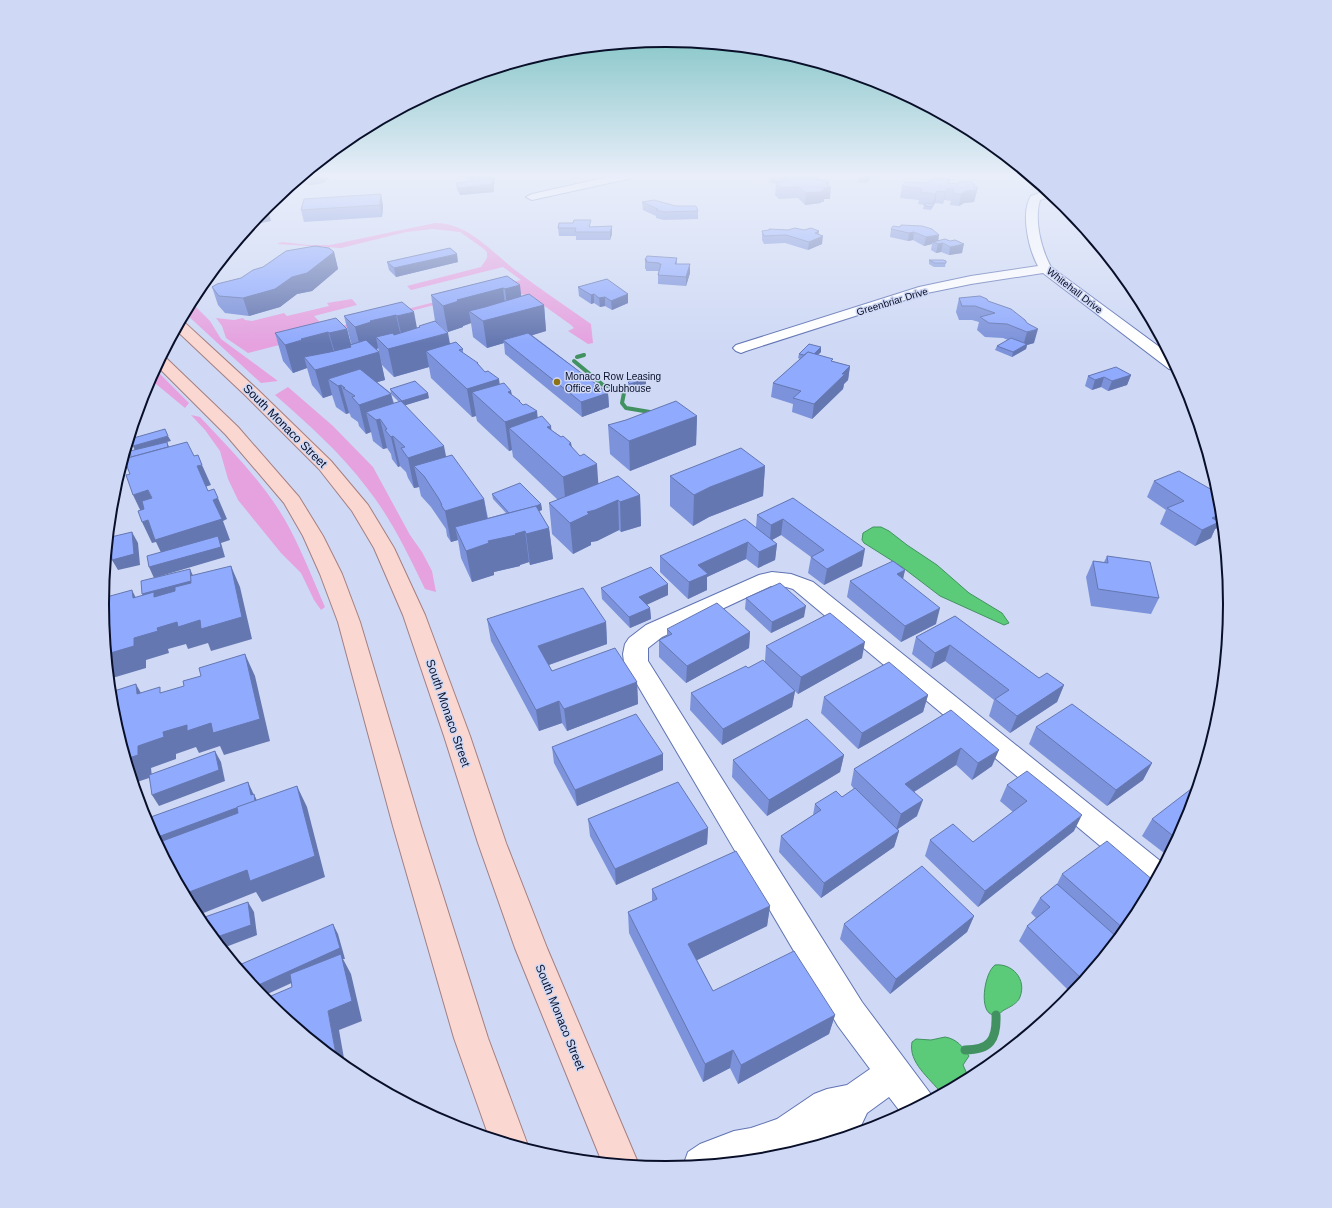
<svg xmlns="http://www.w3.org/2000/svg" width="1332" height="1208" viewBox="0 0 1332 1208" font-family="Helvetica,sans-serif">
<rect width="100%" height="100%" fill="#cfd9f5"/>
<g fill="#e5a2df">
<path d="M435,223C467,222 492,252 515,270C540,289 566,306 591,324L593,343L588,344L568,331L574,328L571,325L532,297L500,288L248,353L226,338L222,326L216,318L234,320L243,318L245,320L252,321L284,313L287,316L329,306L327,303L352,299L357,305L314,316L323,325L337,327L521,280L503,267L411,290L407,286L481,267L487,258V252L484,249L460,232L433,229L406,232L341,248L277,244L282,242L309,245H330Z"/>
<path d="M191,302L210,321L221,339L278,381L261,383L185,313Z"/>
<path d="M155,369L189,403L185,408L150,379Z"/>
<path d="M288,387L333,426L373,467L410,535L422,552L432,571L436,592L425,589C408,554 391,518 367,488C341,453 307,423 275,395Z"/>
<path d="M191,415L200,417C233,452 269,488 291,531C304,556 314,582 325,607L321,610L314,600L301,573L281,553L238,500L228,479L220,451L205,430Z"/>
</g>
<g fill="#5bca79" stroke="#429261">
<path d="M873,527H881L889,531L907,545L937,565L969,593L1002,613L1009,623L1004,625L940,596L902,567L864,543L862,540L863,533Z"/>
<path d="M995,965C1012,963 1027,979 1020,997C1018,1003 1010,1007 1004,1010C1001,1012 998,1016 994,1015C978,1014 984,973 995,965Z"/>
<path d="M945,1037C957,1039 963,1047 969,1056L963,1065L969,1078L941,1093C930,1078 908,1063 912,1042L916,1039L931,1040Z"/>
</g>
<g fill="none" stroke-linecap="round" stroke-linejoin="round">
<g stroke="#429261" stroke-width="4">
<path d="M577,357L584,355"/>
<path d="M574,361L603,385L619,388"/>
<path d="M624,393L622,403L626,408L650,412"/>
</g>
<path stroke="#429261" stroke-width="9" d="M965,1050C990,1050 997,1040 996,1015"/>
<g stroke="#6073b3" stroke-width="2">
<g id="minor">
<path d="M617,175H637L632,178L532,200L526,197L532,194Z"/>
<path d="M1047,190L1053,196L1040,200C1034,220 1041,249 1051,267L1169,354L1177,370L1169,369L1043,273L971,284L927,293L746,351L741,353L736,351L733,348L736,345L919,287L971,276L1038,266C1029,250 1020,213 1031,196Z"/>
<path d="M772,572L791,574L813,582L1164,864L1151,887L1147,885L793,589L786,587L771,586L662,637L648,648V661L862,1002L930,1093L932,1098L902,1114L889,1097L867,1113L858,1132L804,1149L802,1144L768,1158L683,1166L688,1152L700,1144L734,1131L751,1128L777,1119L814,1094L827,1089L847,1085L870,1069L838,1026L624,662L623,654L625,644L629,638L646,625L759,575Z"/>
</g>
</g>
<g stroke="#a47f82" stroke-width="2">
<g id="major">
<path d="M181,321L184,322L258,390L331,461L368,505L394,548L425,615L470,736L506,843L547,948L639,1165L602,1162L515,948L478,843L444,736L403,615L374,548L352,511L319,469L246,396L176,330Z"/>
<path d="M162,356L165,357L238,427L299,497L323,536L342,574L360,622L421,826L488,1038L527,1143L525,1148L489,1137L454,1038L393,826L338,622L320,574L303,536L284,503L226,435L157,366Z"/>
</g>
</g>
<use href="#minor" fill="#fff" fill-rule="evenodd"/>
<use href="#major" fill="#fad7d1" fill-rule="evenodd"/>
</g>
<g fill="#7c92da" fill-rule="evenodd">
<path d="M304,175H333L323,183L310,185L294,183Z"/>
<path d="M467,175H494L495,184H494V192L460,195L457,190L456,183L469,181L468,180Z"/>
<path d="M770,175H818L820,177L819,179L828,186L830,199H824V202H821V203L805,205L798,198L779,199L775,195L776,184L772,183L769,181Z"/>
<path d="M976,175H990L983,177Z"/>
<path d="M869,177V181L865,183L858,182L859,178Z"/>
<path d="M950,179L949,183L958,184H972L974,187H978L974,202L964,203L959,206L950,205L951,201L944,200L943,204L935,203L931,210L923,209L924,205L918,204L919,200L900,198L902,186L927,183Z"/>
<path d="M381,194L383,206L382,217L304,222L301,210Z"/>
<path d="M642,202L676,206L698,211V219L664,220L656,218V216L643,210Z"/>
<path d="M573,223L591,227L612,226V234L610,240H576V236H559L558,228Z"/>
<path d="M900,227L938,241L962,253L949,255L941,252L936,253L931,250L932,244L924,246L913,240L908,241L890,237L891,229Z"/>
<path d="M769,229L788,230L819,234L822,244L808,250L785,243L764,244L762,240V231L769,230Z"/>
<path d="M334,252L338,269L312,291L297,294L280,307L249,316L225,313L218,305L212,287Z"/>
<path d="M677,258V264H690V273L686,286L658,284V275L659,271H646V269H645V260Z"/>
<path d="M929,260L946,261L945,267H934L929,264Z"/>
<path d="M387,262H458L396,277L389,270Z"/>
<path d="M507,276L521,297L544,305L546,331L532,335L608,393L609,407L582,417L505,354L504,343L487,348L473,337L471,323L463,326V327L448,332L435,321L431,295Z"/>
<path d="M578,287L628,294V303L612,310L605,306L600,307L594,303L591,304L579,296Z"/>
<path d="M959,298L988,301L1025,320L1034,343L1027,345L1026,349L1012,357L995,350L997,346L1008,340L1003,338L985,337L977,330L979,322L972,320H959L956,312Z"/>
<path d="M402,302L417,328H419V326L450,344L463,349V353L479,366L485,372L499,384L511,391L512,395L523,405L537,411V418L551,430L571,443L572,447L599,484L640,495L641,526L621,532L619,530L597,541L591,542V545L573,554L552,534L549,503L558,500L513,457L512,450L509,451L477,421L476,416L472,417L431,378L429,367L394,377L382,365L378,348H377L378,349L376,350L379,352L385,380L377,382L391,393L390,389L429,398L405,405L446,457L484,499L488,518L506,513L493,499L492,494L541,504L542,510L539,511L549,528L553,559L530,565L529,562L520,565V566L494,572V575L472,582L461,558L458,540L451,542L447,536L446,529L431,507L421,496L419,487L414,488L408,478L406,472L400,466L398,467L392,459L391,454L387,448L383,449L373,441L371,432L366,434L359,426L358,422L351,417L350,414L349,413L346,414L336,407L332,395L323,398L312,385L307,368L293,373L283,361L275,333L347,329L351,345H352L351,343L344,316ZM391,394L399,402L394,403Z"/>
<path d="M821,352L817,355L832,361L850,366L848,380L844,384L843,389L812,419L792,412L793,404L771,397L773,383L800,359L798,358L799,354Z"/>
<path d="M1131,375L1127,385L1108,391L1101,387L1092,390L1085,386L1088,376Z"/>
<path d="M628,382L646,384L630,389L628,387Z"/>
<path d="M697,416L696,445L630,471L610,454L608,425Z"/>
<path d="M765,466L763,496L709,517L693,526L670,506V476Z"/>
<path d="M1154,481L1219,494L1222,526L1215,529L1211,538L1195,546L1160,524L1166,510L1147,497Z"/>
<path d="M793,498L862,566L824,585L808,573L811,557L781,535L772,540L777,544L775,560L758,568L746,559L707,577V590L688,599L660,572V556L756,527L757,515Z"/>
<path d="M1107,556L1159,598L1151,614L1091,606L1086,577L1093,561L1104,562Z"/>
<path d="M905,570L903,579L936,624L901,642L847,597L850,581Z"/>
<path d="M668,584V595L647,604L650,608L651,619L630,628L602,599L601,588Z"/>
<path d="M746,598L804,617L771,633L745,609Z"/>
<path d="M955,616L1039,678L1064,685L1057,702L1010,733L989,716L994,700L945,661L931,669L912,654L916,637Z"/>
<path d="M487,619L606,622L607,644L549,665L552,671L637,682L638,704L567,731L562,723L539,731L491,641Z"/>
<path d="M667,629L750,632L749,648L686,683L659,657V640L667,636Z"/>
<path d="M766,646L862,658L798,694L783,680L795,691L792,707L722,745L690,710L691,693L748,668L765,661Z"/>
<path d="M928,695L923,712L858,749L821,713L824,697Z"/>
<path d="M951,710L992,766L972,780L956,765L914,792L917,816L898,829L899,831L894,847L821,898L779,852L781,836L813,815L815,804L842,797L854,789L851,785L854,769Z"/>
<path d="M1036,727L1152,763L1143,780L1107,806L1029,744Z"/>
<path d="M552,747L663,754V770L577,806L554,763Z"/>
<path d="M844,755L840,772L767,816L732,777L733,760Z"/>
<path d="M1007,785L1074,831L978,907L925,856L930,840L973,842L1013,812L1000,801Z"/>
<path d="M588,819L708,828L707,844L616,885L590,836Z"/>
<path d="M1152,819L1187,820L1168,856L1142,836Z"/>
<path d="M1062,874L1135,918L1072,994L1019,941L1027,926L1036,918L1031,913L1040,898L1057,884Z"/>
<path d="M652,889L770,906L767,926L697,960L713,991L835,1015L829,1034L738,1084L730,1068L703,1082L629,933L628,912L652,901Z"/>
<path d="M974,916L967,932L890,994L840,939L844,924Z"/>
</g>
<g fill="#6577b1">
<path d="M308,175H333L323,183L310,185Z"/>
<path d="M983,175H990L983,177Z"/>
<path d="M492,177H495V184H494V192L460,195L459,188L490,180Z"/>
<path d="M869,177V181L865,183L866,179Z"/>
<path d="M950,179L948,189H947L944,200L943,204L945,192L948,183Z"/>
<path d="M829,181L828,188L831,187L830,199H824V202H821V203L805,205L806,193Z"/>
<path d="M978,187L974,202L964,203L959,206L961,194L966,191H974Z"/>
<path d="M937,191L935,203L933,206L935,194Z"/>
<path d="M381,194L383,206L382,217L380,205Z"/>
<path d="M267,206L271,221L251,225Z"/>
<path d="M612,226V234L610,240V232Z"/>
<path d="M819,231L818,237L823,236L822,244L808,250L809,242L815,233Z"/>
<path d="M914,232L913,240L908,241L909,233Z"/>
<path d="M939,235L938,243L933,242L932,244L924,246L926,237Z"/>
<path d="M943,243L941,252L936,253L938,244Z"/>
<path d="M964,244L962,253L949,255L950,247Z"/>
<path d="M334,252L338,269L312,291L297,294L280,307L249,316L243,298L292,277Z"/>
<path d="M457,254L458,262L396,277L394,268Z"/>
<path d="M690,264V273L686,286V277Z"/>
<path d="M520,285L523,310L544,305L546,331L507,343L503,340L504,343L487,348L483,321L508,314L505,289Z"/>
<path d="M503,288L506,314L469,311L471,323L463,326V327L448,332L443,306L457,300Z"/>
<path d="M594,294V303L591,304V295Z"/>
<path d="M628,294V303L612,310L611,301Z"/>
<path d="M605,297V306L600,307L599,298Z"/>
<path d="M414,312L419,339L403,342L397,316Z"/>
<path d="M396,315L402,341L376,337L378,348H377L378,349L362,354L355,327L370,321Z"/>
<path d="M347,329L354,356L351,347L350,345L352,356L337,360L329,333Z"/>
<path d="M1038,329L1034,343L1027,345L1026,349L1012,357L1013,352L1023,346L1027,332Z"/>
<path d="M328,332L336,359L304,357L307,368L293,373L285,345L301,339Z"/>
<path d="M448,333L453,360L426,351L429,367L394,377L388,349Z"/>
<path d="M821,347V352L811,362V357Z"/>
<path d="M379,352L385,380L347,391L341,385L349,413L346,414L338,386L328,379L332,395L323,398L315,370Z"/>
<path d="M477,363H478L482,384L499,379L503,407L472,392L476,416L472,417L467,389Z"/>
<path d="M850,366L848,380L844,384L843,389L812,419L814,404L842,374Z"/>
<path d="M1131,375L1127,385L1108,391L1112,381Z"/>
<path d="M1104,377L1101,387L1092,390L1095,380Z"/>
<path d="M646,379V384L630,389V384Z"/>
<path d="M511,391L515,419L519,401H520L522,416L537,411L540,440L509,428L512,450L509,451L505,422L508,392Z"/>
<path d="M428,393L429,398L403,406L402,401Z"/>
<path d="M608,393L609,407L582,417L581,402Z"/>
<path d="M391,394L398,423L380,419L387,448L383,449L376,420L366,412L371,432L366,434L359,405Z"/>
<path d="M139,406L142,413L137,414Z"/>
<path d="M697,416L696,445L630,471L629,441Z"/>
<path d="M551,426L554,455L547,427Z"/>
<path d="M168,436L171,441L167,442L171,452L135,451L133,446Z"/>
<path d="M393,436L400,466L398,467L391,437Z"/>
<path d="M571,443L574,473L597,464L599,494L566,507L563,477L569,444Z"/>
<path d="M444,446L450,476H424L414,466L419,487L414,488L408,458Z"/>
<path d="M202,465L211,485L205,487L197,466Z"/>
<path d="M765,466L763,496L709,517L693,526L694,495L710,487Z"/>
<path d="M148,490L158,511L143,516L133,495Z"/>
<path d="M640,495L641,526L621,532L620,502Z"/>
<path d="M218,498L227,519L223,521L230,540L221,543L225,557L154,578L149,567L165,561L156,542L152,543L142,522Z"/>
<path d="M484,499L489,529L455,527L458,540L451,542L445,511Z"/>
<path d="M618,500L619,530L597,541L591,542V545L573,554L570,523L587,512Z"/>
<path d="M541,504L542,510L513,521L512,515Z"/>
<path d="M1221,514L1222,526L1215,529L1211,538L1195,546L1202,530L1212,518Z"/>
<path d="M783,519L781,535L770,541L771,525Z"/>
<path d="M549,528L553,559L530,565L526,534Z"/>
<path d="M525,531L529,562L520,565V566L494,572V575L472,582L466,551L488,541Z"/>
<path d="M132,532L138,543L140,565L118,570L112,560Z"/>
<path d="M748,542L746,559L707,577V590L688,599L689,582L698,565Z"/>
<path d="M777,544L775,560L758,568L759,552Z"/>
<path d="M865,549L862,566L824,585L827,569Z"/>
<path d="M231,566L240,587L252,639L211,651L208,643L188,649L186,644L168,649L169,653L146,660V668L109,679L107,654L134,638L157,628Z"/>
<path d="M190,569L195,580L196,592L148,605L142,594Z"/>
<path d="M905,570L901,587L897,574Z"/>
<path d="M668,584V595L640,608L639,597Z"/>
<path d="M132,590L143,612L133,598Z"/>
<path d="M806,606L804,617L771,633L772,622Z"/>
<path d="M650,608L651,619L630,628L629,617Z"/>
<path d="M940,608L936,624L901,642L905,626Z"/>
<path d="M606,622L607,644L540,668L538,646Z"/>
<path d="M750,632L749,648L686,683L687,666Z"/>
<path d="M865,642L862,658L798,694L801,677Z"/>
<path d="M950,645L945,661L931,669L935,653Z"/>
<path d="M245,654L255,676L270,741L224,755L220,746L199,753L196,747L176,754V759L151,768L152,777L134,783L126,759L138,746L163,732Z"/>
<path d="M637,682L638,704L567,731L564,709Z"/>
<path d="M136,684L148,706L137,694Z"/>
<path d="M1064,685L1057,702L1010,733L1017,716Z"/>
<path d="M795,691L792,707L722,745L723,729Z"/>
<path d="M928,695L923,712L858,749L862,733Z"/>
<path d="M559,701L562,723L539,731L536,710Z"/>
<path d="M961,748L956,765L901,800L905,784Z"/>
<path d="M999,750L992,766L972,780L978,763Z"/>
<path d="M215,751L221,762L225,781L159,806L152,795Z"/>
<path d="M663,754V770L577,806L575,790Z"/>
<path d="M844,755L840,772L767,816L769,800Z"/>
<path d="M1152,763L1143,780L1107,806L1116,790Z"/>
<path d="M248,782L253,793L254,797V794L259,805L165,858L153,835Z"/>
<path d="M297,786L307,807L325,877L262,902L256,892L196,916L184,894Z"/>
<path d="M923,800L917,816L896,830L901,814Z"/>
<path d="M1082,815L1074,831L978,907L985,891Z"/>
<path d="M708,828L707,844L616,885L615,869Z"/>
<path d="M899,831L894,847L821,898L824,883Z"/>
<path d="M248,902L254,912L257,935L223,948L214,938Z"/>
<path d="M770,906L767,926L687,965L688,944Z"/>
<path d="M974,916L967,932L890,994L896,979Z"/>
<path d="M333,924L338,934L345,959H343L351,974L362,1021L339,1030L345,1064L347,1069L337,1060L328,1011L342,960L263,996L265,1000L254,987Z"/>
<path d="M835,1015L829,1034L738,1084L741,1065Z"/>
<path d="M733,1050L730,1068L703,1082L705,1064Z"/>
</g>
<g fill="#90aafd" stroke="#6577b1">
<path d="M469,175H494L495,177H492L493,179L490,180L493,184L459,188L456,183L473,181Z"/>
<path d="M783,175H818L820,177H817L820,180L829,181L828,183H825L831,187L823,188L825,190L821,191L822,192L806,193L799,187L780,188L776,183L789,181L779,176H783Z"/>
<path d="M862,176L869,177L866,179L859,178Z"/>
<path d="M934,177L950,179L948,183L958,184L959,182L962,181L973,182L972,184H975L974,187H978L976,190L966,191L961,194L953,193V189H947L945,192L937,191L935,194L920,192L922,189L902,186L905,182L927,183Z"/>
<path d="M381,194L380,205L301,210L304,199Z"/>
<path d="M654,200L676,206H696L698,211L664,212L656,210L658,209L642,202Z"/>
<path d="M925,203L933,204L932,207L924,205Z"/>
<path d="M574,220H591L589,227L612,226L610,232H575L576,228H558L559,223H573Z"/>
<path d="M901,225L922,226L932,229L939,235L926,237L914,232L909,233L891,229L893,226L900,227Z"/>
<path d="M795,228L804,230L811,228L819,231L815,233L823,236L809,242L786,235L764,236L762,231L769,230V229L788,230Z"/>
<path d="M945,239L950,241L955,240L964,244L950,247L943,243L938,244L933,242Z"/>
<path d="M315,246L329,248L334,252L307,273L292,277L275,289L243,298L219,296L212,287L217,284L241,278L253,270L263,267L286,251Z"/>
<path d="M450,248L457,254L394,268L387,262Z"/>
<path d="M647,256L677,258L675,264H690L686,277L658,275L661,264H659V263L646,262L647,260H645Z"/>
<path d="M929,260H943L946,261V263H935Z"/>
<path d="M507,276L520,285L505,289L503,288L457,300L459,301L443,306L431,295Z"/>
<path d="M607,279L628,294L611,301L605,297L599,298L594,294L591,295L578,287Z"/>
<path d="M529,294L544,305L483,321L469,311L485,307Z"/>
<path d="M980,296L987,299L988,301L1011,309L1025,320L1027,323L1038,329L1027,332L1007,324L989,323L980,317L995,313L975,306H962L959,298Z"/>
<path d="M402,302L414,312L397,316L396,315L370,321L371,322L355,327L344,316Z"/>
<path d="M336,318L347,329L329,333L328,332L301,339L302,340L285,345L275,333Z"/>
<path d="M435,321L448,333L388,349L376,337L393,333L394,335L420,327L419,326Z"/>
<path d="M528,333L608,393L581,402L503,340Z"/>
<path d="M1011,338L1027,344L1013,352L997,346Z"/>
<path d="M366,340L379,352L315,370L304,357L330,352L351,347L350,345Z"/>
<path d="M456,342L463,349L459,350L478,363H477L485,372L488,371L499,379L467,389L426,351Z"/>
<path d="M809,344L821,347L814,354L808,352L804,355L799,354Z"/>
<path d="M808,352L833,359L831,361L850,366L842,374H845L814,404L793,398L801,391L773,383Z"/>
<path d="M1116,367L1131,375L1112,381L1104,377L1095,380L1088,376Z"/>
<path d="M360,369L391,394L359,405L352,397L355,396L343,388H345L341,385L338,386L328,379Z"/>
<path d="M643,377L646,379L630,384L628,382Z"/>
<path d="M415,381L428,393L402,401L390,389Z"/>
<path d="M504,383L511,391L508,392L520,401H519L523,405L526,404L537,411L505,422L472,392Z"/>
<path d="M401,401L444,446L408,458L401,448L405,447L393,436L391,437L385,430L387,429L380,419L376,420L366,412Z"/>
<path d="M676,401L697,416L629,441L608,425L626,420Z"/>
<path d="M542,416L551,426L547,427L561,437L563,436L571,443L569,444L580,456L584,454L597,464L563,477L509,428Z"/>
<path d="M165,429L168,436L133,446L130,439Z"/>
<path d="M167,442L168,447L131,457L130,451Z"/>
<path d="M187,442L194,456L198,455L202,465L197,466L208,491L214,489L218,498L213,500L222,519L155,540L148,520L142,522L138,511L144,509L142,501L152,498L148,490L133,495L126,475L130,474L124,459Z"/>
<path d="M741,448L765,466L710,487L694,495L670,476Z"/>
<path d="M452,455L484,499L445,511L441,505H442L439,499L424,476L414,466Z"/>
<path d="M1179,471L1219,494L1221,514L1212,518L1219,522L1202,530L1167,508L1184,501L1154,481Z"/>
<path d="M618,476L640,495L620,502L618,500L595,510L587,512L589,514L570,523L549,503Z"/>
<path d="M520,483L541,504L536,506L509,513L492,494Z"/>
<path d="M793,498L865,549L827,569L811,557L824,550L783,519L771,525L757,515Z"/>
<path d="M536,506L549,528L526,534L525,531L515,534L516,535L488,541L489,543L466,551L455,527Z"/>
<path d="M745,519L777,544L759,552L748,542L698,565L708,574L689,582L660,556Z"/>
<path d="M132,532L134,554L112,560L111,537Z"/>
<path d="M218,536L221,547L149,567L147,556Z"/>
<path d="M1107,556L1150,562L1159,598L1098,589L1093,561L1108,563Z"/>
<path d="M893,561L905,570L897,574L940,608L905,626L850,581Z"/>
<path d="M231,566L242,617L201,629L200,620L178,627L177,622L157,628L158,631L134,638V646L107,654L102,604L103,598L132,590L133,598L154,592V597L175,591V587L191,583L190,576Z"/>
<path d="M651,567L668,584L639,597L650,608L629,617L601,588Z"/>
<path d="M190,569L191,581L142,594L141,581Z"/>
<path d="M780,583L806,606L772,622L746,598Z"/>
<path d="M583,588L606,622L538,646L552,671L615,648L637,682L564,709L559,701L536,710L487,619Z"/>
<path d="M717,603L750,632L687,666L659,640L672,634L667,629Z"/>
<path d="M830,613L865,642L801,677L766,646Z"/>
<path d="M955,616L1039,678L1047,673L1064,685L1017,716L995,699L1009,690L950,645L935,653L916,637Z"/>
<path d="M245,654L260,719L213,733L211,723L187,731V725L163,732L164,737L138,746V755L126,759L113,714L111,692L136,684L137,694L160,687V693L184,686L183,681L201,676L199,668Z"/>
<path d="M763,660L795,691L723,729L691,693L746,666L748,668Z"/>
<path d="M889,662L928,695L862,733L824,697Z"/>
<path d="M1072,704L1152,763L1116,790L1036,727Z"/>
<path d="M951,710L999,750L978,763L961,748L905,784L923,800L901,814L854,769Z"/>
<path d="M636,714L663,754L575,790L552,747Z"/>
<path d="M807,719L844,755L769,800L733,760Z"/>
<path d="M215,751L219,770L152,795L149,775Z"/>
<path d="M1027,771L1082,815L985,891L930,840L953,824L973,842L1027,801L1007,785Z"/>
<path d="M248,782L251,795L254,794L255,801L155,838L148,826V818Z"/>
<path d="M678,782L708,828L615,869L588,819Z"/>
<path d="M297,786L315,856L250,881L247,870L184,894L157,843L238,813L237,807Z"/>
<path d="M855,788L899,831L824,883L781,836L821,810L815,804L836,791L842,797Z"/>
<path d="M1191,789L1196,792L1187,820L1177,839L1152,819Z"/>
<path d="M1107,841L1154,881L1135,918L1125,930L1062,874Z"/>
<path d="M736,851L770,906L688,944L713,991L794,951L835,1015L741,1065L733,1050L705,1064L628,912L657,899L652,889Z"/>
<path d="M922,866L974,916L896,979L844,924Z"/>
<path d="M1057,884L1118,938L1083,980L1027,926L1050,907L1040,898Z"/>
<path d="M248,902L251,925L214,938L199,919Z"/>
<path d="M333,924L340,948L254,987L237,966Z"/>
<path d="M341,954L352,1001L328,1011L337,1060L267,1003L264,999L292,987L290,974Z"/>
</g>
<linearGradient id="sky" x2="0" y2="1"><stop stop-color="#6fbdbc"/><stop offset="0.51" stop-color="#e9eefa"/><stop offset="1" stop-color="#e9eefa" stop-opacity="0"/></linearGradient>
<rect width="1332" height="344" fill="url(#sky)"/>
<circle fill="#8e7216" stroke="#cfd9f5" stroke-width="1.5" cx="557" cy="382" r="4"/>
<g text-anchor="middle" stroke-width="3" stroke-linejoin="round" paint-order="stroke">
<g font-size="10" fill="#090f28" stroke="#cfd9f5">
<text transform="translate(1075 290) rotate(38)" y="4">Whitehall Drive</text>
<text transform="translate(892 301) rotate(-17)" y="4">Greenbriar Drive</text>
</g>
<g font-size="10" fill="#090f28" stroke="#cfd9f5" text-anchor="start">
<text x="565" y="380">Monaco Row Leasing<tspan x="565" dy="12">Office &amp; Clubhouse</tspan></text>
</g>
<g font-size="12" fill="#090f28" stroke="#cfd9f5">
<text transform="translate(285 426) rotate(45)" y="4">South Monaco Street</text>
<text transform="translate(448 713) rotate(71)" y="4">South Monaco Street</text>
<text transform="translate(560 1017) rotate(68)" y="4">South Monaco Street</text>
</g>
</g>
<path d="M0 0H1332V1208H0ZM109 604a557 557 0 1 1 1114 0a557 557 0 1 1-1114 0Z" fill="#cfd9f5" fill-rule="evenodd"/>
<path fill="none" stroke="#090f28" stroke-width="2" d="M109 604a557 557 0 1 1 1114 0a557 557 0 1 1-1114 0Z"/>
</svg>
